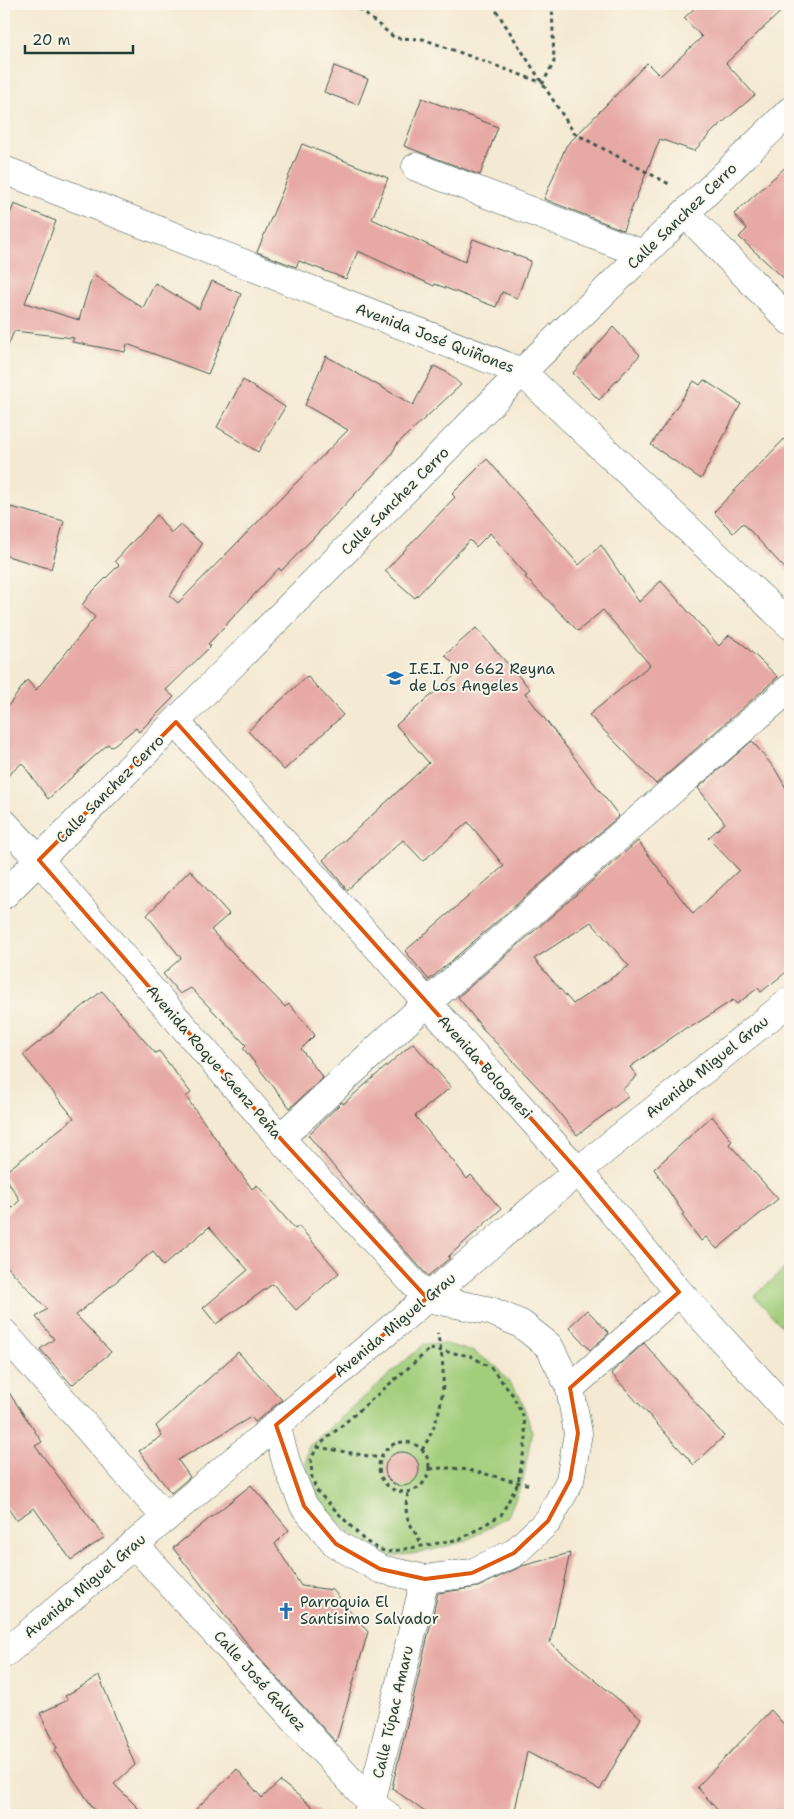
<svg xmlns="http://www.w3.org/2000/svg" width="794" height="1819" viewBox="0 0 794 1819" font-family="'Shantell Sans',sans-serif">
<rect width="100%" height="100%" fill="#fbf7ec"/>
<filter id="ink" filterUnits="userSpaceOnUse"><feTurbulence type="fractalNoise" baseFrequency=".02" numOctaves="2"/><feDisplacementMap in="SourceGraphic" scale="10" xChannelSelector="R" yChannelSelector="G"/><feConvolveMatrix kernelMatrix="1 2 1 2 8 2 1 2 1" color-interpolation-filters="sRGB"/></filter>
<filter id="wash" filterUnits="userSpaceOnUse"><feTurbulence type="fractalNoise" baseFrequency=".0096" numOctaves="4" result="noise"/><feDisplacementMap in="SourceGraphic" scale="20" xChannelSelector="R" yChannelSelector="G"/><feGaussianBlur stdDeviation="1.12" result="paint"/><feColorMatrix in="noise" values="0 0 0 0 0 0 0 0 0 0 0 0 0 0 0 0 0 1.4 0 .05"/><feComposite in="paint" operator="in"/></filter>
<g filter="url(#wash)">
<rect width="100%" height="100%" fill="#f4e9d2"/>
<g fill="#a2ce7b" stroke="#608658">
<path d="M790,1264V1335L754,1296Z"/>
<path d="M424,1344H446L474,1352L497,1367L521,1398L532,1431L523,1481L508,1516L466,1541L420,1553L389,1556L367,1548L322,1506L309,1487L306,1462L308,1447Z"/>
</g>
<g id="blocks">
<g fill="#e7a9a4" fill-rule="evenodd">
<path d="M699,4H789L726,63L755,95L715,129L694,151L660,139L623,230L544,199L566,146L647,63L660,76L702,37L684,18Z"/>
<path d="M334,66L368,79L358,105L324,92Z"/>
<path d="M422,98L498,127L480,175L404,146Z"/>
<path d="M302,144L388,178L372,219L465,262L473,239L531,261L517,298L502,292L496,307L435,284L434,286L358,251L346,279L299,261L296,267L257,252Z"/>
<path d="M790,163V284L739,237L747,229L734,214Z"/>
<path d="M14,204L56,221L25,303L79,320L93,274L143,308L155,283L199,309L212,281L241,294L208,374L127,344L125,352L72,342L74,338L14,331L6,351H4V229Z"/>
<path d="M613,327L640,355L599,400L573,373Z"/>
<path d="M326,356L413,405L434,366L448,373L461,385L398,443L389,458L320,531L281,571L279,568L208,644L211,646L166,690L174,697L139,732L136,728L111,747L108,744L48,799L22,763L4,779V712L27,680L36,690L95,617L82,605L90,594L119,565L115,561L157,515L171,533L180,524L202,544L170,596L178,603L348,430L305,405Z"/>
<path d="M243,380L285,407L258,452L217,427Z"/>
<path d="M704,380L741,404L701,479L651,445L694,381L700,385Z"/>
<path d="M790,433V574L743,523L733,533L714,512Z"/>
<path d="M487,459L579,565L601,545L639,602L661,581L719,646L729,635L744,645L778,677L656,784L589,715L650,665L603,610L578,631L525,577L527,576L490,533L476,547L470,540L415,598L385,571L455,497L452,494Z"/>
<path d="M11,507L64,521L51,569L4,555V534Z"/>
<path d="M476,628L530,689L525,693L619,816L429,980L405,951L504,866L468,822L423,861L403,840L347,890L323,860L429,763L396,725L460,671L445,655Z"/>
<path d="M307,676L343,715L284,770L248,731Z"/>
<path d="M752,741L775,769L790,795V969L761,992L758,988L737,1004L733,1000L688,1029L687,1027L630,1067L637,1076L623,1089L628,1097L577,1135L544,1094L483,1029L458,997L638,841L693,914L739,870L708,838L725,823L698,788ZM591,922L629,966L573,1004L534,959Z"/>
<path d="M190,870L229,914L211,930L285,1007L289,1004L315,1035L301,1049L323,1078L290,1108L243,1048L246,1045L191,988L180,994L163,974L181,958L147,915Z"/>
<path d="M102,991L155,1053L159,1051L191,1093L186,1097L252,1189L257,1185L295,1229L299,1226L339,1273L296,1310L273,1284L216,1324L203,1308L248,1270L209,1227L163,1266L153,1251L76,1315L111,1352L72,1385L40,1349L54,1339L36,1317L47,1309L4,1263V1216L20,1200L4,1176V1173L74,1118L23,1055Z"/>
<path d="M413,1043L451,1087L415,1116L455,1163L467,1179L471,1175L501,1209L448,1257L450,1258L428,1276L364,1206L365,1205L308,1135L342,1102L343,1104Z"/>
<path d="M712,1116L732,1141L729,1144L778,1199L717,1249L706,1237L701,1241L682,1215L684,1214L654,1169Z"/>
<path d="M587,1310L609,1333L590,1350L569,1327Z"/>
<path d="M644,1343L724,1436L694,1465L611,1373Z"/>
<path d="M238,1352L282,1400L255,1422L251,1417L178,1460L190,1477L171,1493L139,1451L162,1436L156,1426Z"/>
<path d="M4,1385L42,1442L35,1446L105,1537L71,1560L34,1508L16,1520L4,1502Z"/>
<circle cx="402" cy="1469" r="17"/>
<path d="M251,1485L289,1530L275,1544L301,1586L333,1590L368,1632L336,1742L256,1655L173,1548Z"/>
<path d="M570,1553L550,1643L641,1718L600,1790L527,1752L514,1815H429L392,1788L438,1593L478,1587L522,1566Z"/>
<path d="M99,1676L135,1765L114,1784L145,1815H98L54,1750L57,1748L40,1713L68,1700L65,1696Z"/>
<path d="M771,1710L790,1731V1815H722L697,1787Z"/>
<path d="M237,1769L262,1798L280,1781L323,1815H190Z"/>
</g>
</g>
</g>
<g filter="url(#ink)">
<use href="#blocks" fill-opacity="0" stroke="#3f574c" stroke-width="1"/>
<g fill="none" stroke-linecap="round" stroke-linejoin="round">
<g stroke="#3f574c" stroke-width="29">
<g id="minor">
<path d="M416,167L643,254"/>
<path d="M4,170L522,372L790,625"/>
<path d="M685,213L790,321"/>
<path d="M176,722L578,1171L679,1292L790,1414"/>
<path d="M4,823L39,860L280,1138L427,1298L491,1311L521,1324L549,1346L570,1388L578,1433L570,1480L565,1490L548,1521L514,1553L472,1573L425,1579L380,1569L336,1544L304,1506L287,1465L276,1425"/>
<path d="M4,895L522,372L790,111"/>
<path d="M280,1138L427,1003L790,688"/>
<path d="M4,1333L166,1518"/>
<path d="M570,1388L679,1292"/>
<path d="M134,1544L371,1803L387,1815"/>
<path d="M4,1654L578,1171L790,1001"/>
<path d="M367,1815L371,1803L425,1579"/>
</g>
</g>
<g stroke="#3f574c" stroke-width="3" stroke-dasharray="4 4" stroke-linecap="butt">
<path d="M353,4L395,38L423,39L543,83L554,62L552,4"/>
<path d="M492,4L574,133L669,184"/>
<path d="M430,1349L471,1356L491,1368L512,1394L524,1418L526,1439L518,1483L501,1515L461,1539L388,1552L378,1549L364,1540L317,1491L312,1479L311,1460L317,1447Z"/>
<circle cx="404" cy="1467" r="25"/>
<path d="M317,1447L380,1458"/>
<path d="M422,1450C445,1413 448,1374 437,1333"/>
<path d="M430,1469C466,1464 496,1479 532,1485"/>
<path d="M408,1493C402,1519 411,1523 422,1545"/>
</g>
<use href="#minor" stroke="#fff" stroke-width="28"/>
</g>
</g>
<path fill="none" stroke="#de580e" stroke-width="4" stroke-linejoin="round" d="M176,722L578,1171L679,1292L570,1388L578,1433L570,1480L548,1521L514,1553L472,1573L425,1579L380,1569L336,1544L304,1506L276,1425L427,1298L280,1138L39,860Z"/>
<defs>
<g id="school-bare" transform="scale(1.35)"><path d="M0-5L7-2L0 1L-7-2ZM-4 1L0 2.5L4 1V4Q0 6-4 4Z" fill="#1f6fb2" stroke="#fbf7ec" stroke-width="2.5" paint-order="stroke"/></g>
<g id="church-bare" transform="scale(1.35)"><path d="M-1.2-6h2.4v3.5h3.3v2.4h-3.3V6h-2.4V-.1h-3.3v-2.4h3.3Z" fill="#1f6fb2" stroke="#fbf7ec" stroke-width="2.5" paint-order="stroke"/></g>
</defs>
<g fill-rule="evenodd">
<use href="#school-bare" x="395" y="678"/>
<use href="#church-bare" x="286" y="1611"/>
</g>
<g text-anchor="middle" stroke-width="4" stroke-linejoin="round" paint-order="stroke">
<g font-size="15" fill="#1f3d34" stroke="#fbf7ec">
<text transform="translate(682 216) rotate(-44)" y="5">Calle Sanchez Cerro</text>
<text transform="translate(435 338) rotate(21)" y="5">Avenida José Quiñones</text>
<text transform="translate(395 501) rotate(-45)" y="5">Calle Sanchez Cerro</text>
<text transform="translate(110 789) rotate(-45)" y="5">Calle Sanchez Cerro</text>
<text transform="translate(214 1062) rotate(49)" y="5">Avenida Roque Saenz Peña</text>
<text transform="translate(485 1067) rotate(48)" y="5">Avenida Bolognesi</text>
<text transform="translate(707 1067) rotate(-39)" y="5">Avenida Miguel Grau</text>
<text transform="translate(395 1325) rotate(-40)" y="5">Avenida Miguel Grau</text>
<text transform="translate(85 1586) rotate(-40)" y="5">Avenida Miguel Grau</text>
<text transform="translate(260 1681) rotate(48)" y="5">Calle José Galvez</text>
<text transform="translate(393 1712) rotate(-77)" y="5">Calle Túpac Amaru</text>
</g>
<g font-size="15" fill="#1f3d34" stroke="#fbf7ec" text-anchor="start">
<text x="409" y="674">I.E.I. N° 662 Reyna<tspan x="409" dy="17">de Los Angeles</tspan></text>
<text x="300" y="1607">Parroquia El<tspan x="300" dy="17">Santísimo Salvador</tspan></text>
</g>
</g>
<rect width="794" height="1819" fill="none" stroke="#fbf7ec" stroke-width="20"/>
<path d="M25 45v8h108v-8" fill="none" stroke="#1f3d34" stroke-width="2.5"/>
<text x="32" y="45" font-size="15" fill="#1f3d34" stroke="#fbf7ec" stroke-width="4" paint-order="stroke">20 m</text>
</svg>
